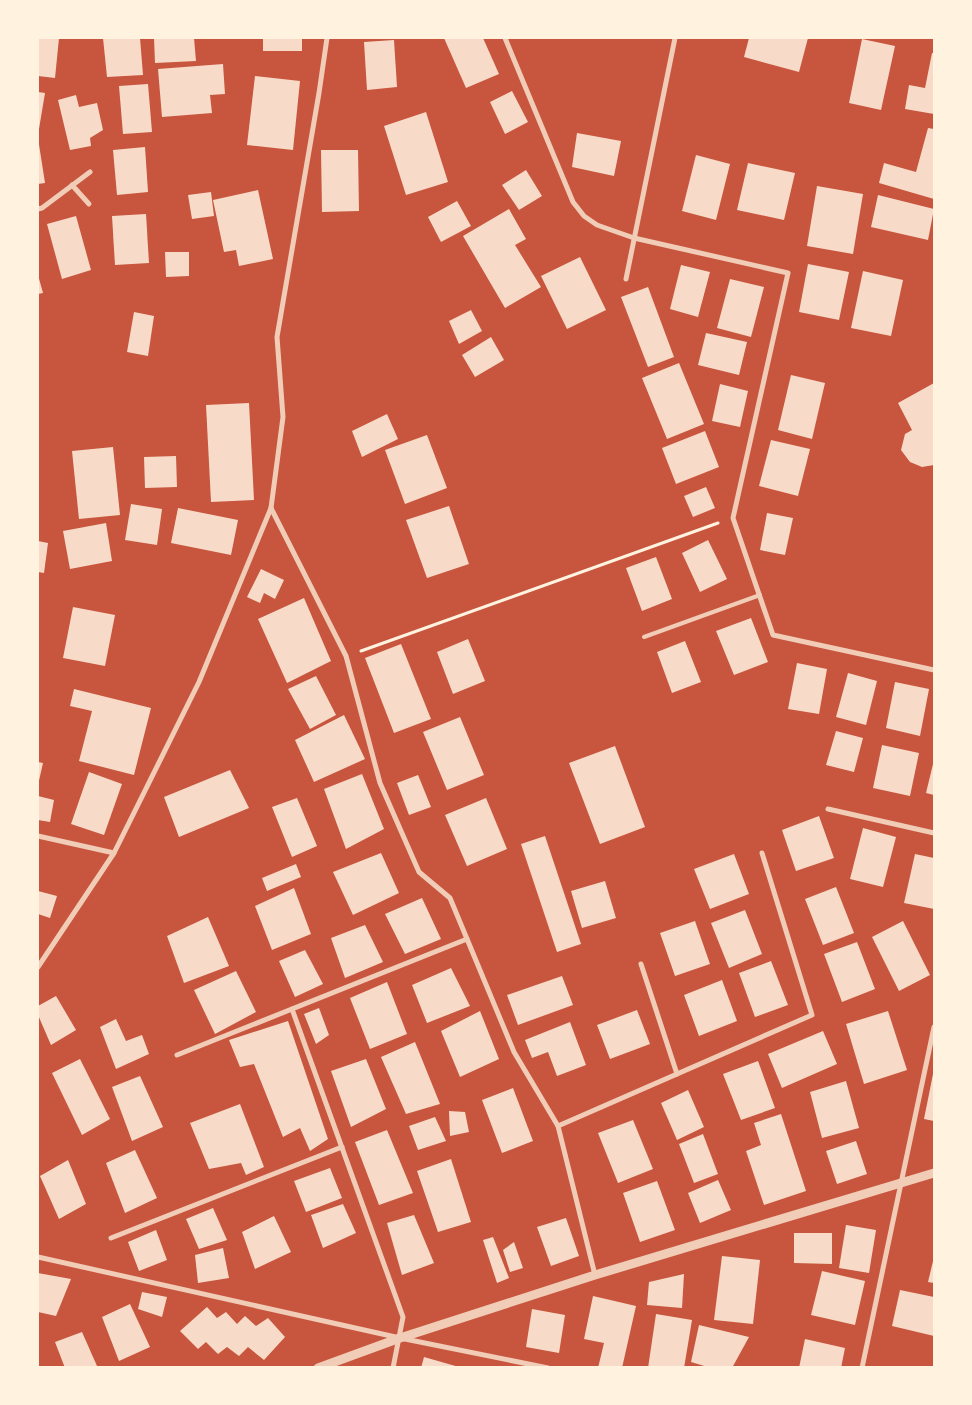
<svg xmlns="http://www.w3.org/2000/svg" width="972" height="1405" viewBox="0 0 972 1405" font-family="'Golos Text',sans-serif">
<rect width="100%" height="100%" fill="#c8553d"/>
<g fill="#f7dbc8">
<path d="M38,38H59L55,78L38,76Z"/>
<path d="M103,38H140L143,75L107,77Z"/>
<path d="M154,38H194L196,61L155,63Z"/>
<rect x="263" y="38" width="39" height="13"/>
<path d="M444,38H483L499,74L466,88Z"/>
<path d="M749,38H808L799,72L744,57Z"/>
<path d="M862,39L895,46L881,110L849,103Z"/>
<path d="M394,40L397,87L367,90L364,42Z"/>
<path d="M932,53H934V114L905,109L909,85L925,88Z"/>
<path d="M223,64L225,94L210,95L212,113L162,117L158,69Z"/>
<path d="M255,76L300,81L293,150L247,145Z"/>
<path d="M148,84L152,132L123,134L119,86Z"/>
<path d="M512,91L528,122L505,134L490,102Z"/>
<path d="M38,92L45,93L39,129H38Z"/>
<path d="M76,95L79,107L97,103L103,130L90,138L91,146L70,150L58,100Z"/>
<path d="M426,112L448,182L406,195L384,126Z"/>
<path d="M928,128L934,129V199L879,183L884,163L916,172Z"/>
<path d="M577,133L621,141L614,176L572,167Z"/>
<path d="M38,138L45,183L38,184Z"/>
<path d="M145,147L148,192L117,195L113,150Z"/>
<path d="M321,150H358L359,211L322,212Z"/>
<path d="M696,155L730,164L716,220L682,211Z"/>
<path d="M748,163L795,173L784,220L737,210Z"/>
<path d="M526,170L542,196L519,210L502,185Z"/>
<path d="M817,186L863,194L853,254L807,246Z"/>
<path d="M258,190L273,259L239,266L236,250L224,252L213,200Z"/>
<path d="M211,192L214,216L192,219L188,195Z"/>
<path d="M878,195L934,209L928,240L871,227Z"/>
<path d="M457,201L471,226L441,242L428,217Z"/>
<path d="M509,209L526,239L515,245L541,287L505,308L463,236Z"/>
<path d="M146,214L149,263L115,265L112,216Z"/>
<path d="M76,216L91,270L62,279L47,224Z"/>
<path d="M165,252H189V276L166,277Z"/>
<path d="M580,257L606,310L567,329L541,276Z"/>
<path d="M808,264L849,272L839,320L799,312Z"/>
<path d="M681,265L710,272L698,317L670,309Z"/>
<path d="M863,271L903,280L891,336L851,328Z"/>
<path d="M38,275L43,293L38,294Z"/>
<path d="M730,279L764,287L751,337L717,328Z"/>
<path d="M648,287L674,357L648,367L621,297Z"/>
<path d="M471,310L482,331L459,344L449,321Z"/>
<path d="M134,312L154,316L148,356L127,352Z"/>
<path d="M706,333L747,342L739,375L698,365Z"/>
<path d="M491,337L504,360L475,377L462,355Z"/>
<path d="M679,363L704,424L667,439L642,378Z"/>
<path d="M791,375L825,383L812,439L778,430Z"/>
<path d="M934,383V465L922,467L910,462L901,450L905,434L912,430L898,403Z"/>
<path d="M720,384L748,391L740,427L712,421Z"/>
<path d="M249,403L254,500L211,502L206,405Z"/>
<path d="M387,414L398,439L362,457L352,431Z"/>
<path d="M705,431L719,467L676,484L662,448Z"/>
<path d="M427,435L447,488L405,504L385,450Z"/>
<path d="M771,440L810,449L798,496L759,486Z"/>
<path d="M113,447L120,515L79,519L72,451Z"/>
<path d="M176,456L177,487L145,488L144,457Z"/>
<path d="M706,487L715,508L693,517L684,496Z"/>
<path d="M131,504L162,509L157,545L125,540Z"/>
<path d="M449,506L469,564L427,578L406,520Z"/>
<path d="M178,508L238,520L231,555L171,543Z"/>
<path d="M767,513L793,518L785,555L760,550Z"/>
<path d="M106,523L112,561L70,569L63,531Z"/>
<path d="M708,540L727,579L700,592L682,553Z"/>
<path d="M38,541L48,543L44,573L38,572Z"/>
<path d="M656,557L672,599L642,611L626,568Z"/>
<path d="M261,569L284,580L275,599L264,593L260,603L247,597Z"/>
<path d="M304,598L331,661L287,683L258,619Z"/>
<path d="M73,607L115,615L105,666L63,658Z"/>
<path d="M751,618L768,662L734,675L716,631Z"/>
<path d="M468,639L485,681L453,694L437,652Z"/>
<path d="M685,641L701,682L672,693L657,652Z"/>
<path d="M401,644L431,719L394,733L365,658Z"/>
<path d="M797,663L827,669L819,714L788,709Z"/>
<path d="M848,673L877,681L866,725L836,717Z"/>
<path d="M316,676L336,715L310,729L288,689Z"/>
<path d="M895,682L929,689L920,736L886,728Z"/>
<path d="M74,689L151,708L134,775L79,761L92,711L70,706Z"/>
<path d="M344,715L365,759L314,782L295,740Z"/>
<path d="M460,717L484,775L447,790L423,732Z"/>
<path d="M836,731L863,738L854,772L826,765Z"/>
<path d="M882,745L919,753L910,796L873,788Z"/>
<path d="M615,746L645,827L600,844L569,763Z"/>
<path d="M934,760V795L926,793Z"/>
<path d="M38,762L43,763L38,785Z"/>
<path d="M230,770L249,808L179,837L164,797Z"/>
<path d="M89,772L122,784L104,835L71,824Z"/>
<path d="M362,774L384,829L346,849L324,789Z"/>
<path d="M418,775L431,807L409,815L397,783Z"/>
<path d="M38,796L54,800L50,822L38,820Z"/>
<path d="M297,798L317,846L292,857L272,807Z"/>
<path d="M486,798L507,849L467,866L445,815Z"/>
<path d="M819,816L834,858L796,871L782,830Z"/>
<path d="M863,828L896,837L883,887L850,879Z"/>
<path d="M545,836L581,944L557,952L521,844Z"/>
<path d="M381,853L399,893L353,915L333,872Z"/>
<path d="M734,854L749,894L710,909L694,869Z"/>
<path d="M915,854L934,858V909L904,903Z"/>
<path d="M296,864L301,877L267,891L262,878Z"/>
<path d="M605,881L616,918L582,928L571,891Z"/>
<path d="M836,887L854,933L823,945L805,899Z"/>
<path d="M294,888L311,934L272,950L255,906Z"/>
<path d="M38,891L57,896L50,918L38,914Z"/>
<path d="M422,898L441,939L405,954L385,914Z"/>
<path d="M745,910L762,954L729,968L711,923Z"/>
<path d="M208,917L229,966L184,983L167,936Z"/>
<path d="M695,921L710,964L675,976L660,933Z"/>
<path d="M903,921L930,975L899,991L872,937Z"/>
<path d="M365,925L383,962L345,978L331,938Z"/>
<path d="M857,942L875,989L842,1002L824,954Z"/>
<path d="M305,950L323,984L295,997L279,961Z"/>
<path d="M771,961L788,1005L755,1017L739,973Z"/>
<path d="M451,968L470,1006L427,1023L412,985Z"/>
<path d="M236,971L256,1012L215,1034L194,990Z"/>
<path d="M562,976L573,1005L518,1025L507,995Z"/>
<path d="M722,980L737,1021L699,1036L684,995Z"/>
<path d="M387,982L407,1034L370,1049L350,998Z"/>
<path d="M56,996L76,1030L51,1045L38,1015V1006Z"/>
<path d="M319,1008L329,1035L316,1044L304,1014Z"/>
<path d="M637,1010L650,1044L610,1059L597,1025Z"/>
<path d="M480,1011L499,1059L460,1077L441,1031Z"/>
<path d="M888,1011L907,1070L864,1084L846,1024Z"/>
<path d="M116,1019L126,1041L142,1035L149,1054L116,1069L100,1027Z"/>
<path d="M288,1021L328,1139L310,1151L300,1128L283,1137L254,1064L240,1067L229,1040Z"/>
<path d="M570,1022L586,1065L557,1076L548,1052L532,1058L525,1040Z"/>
<path d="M823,1031L837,1064L782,1088L768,1054Z"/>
<path d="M415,1042L440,1104L406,1114L381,1057Z"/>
<path d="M80,1059L110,1119L82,1135L52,1073Z"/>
<path d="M366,1059L386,1109L351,1127L331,1071Z"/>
<path d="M758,1061L775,1108L741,1120L723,1074Z"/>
<path d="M934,1069V1121L924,1119Z"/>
<path d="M140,1076L163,1127L132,1141L112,1087Z"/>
<path d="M846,1081L859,1128L822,1138L810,1092Z"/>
<path d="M513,1088L533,1141L502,1153L482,1100Z"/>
<path d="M688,1090L704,1127L677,1140L661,1103Z"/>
<path d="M240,1104L264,1167L246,1175L241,1163L209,1169L190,1123Z"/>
<path d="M449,1111L465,1112L469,1132L450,1136Z"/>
<path d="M781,1114L806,1191L764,1205L746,1151L761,1145L754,1123Z"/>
<path d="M435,1117L446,1141L418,1150L409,1126Z"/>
<path d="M633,1120L653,1169L618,1183L598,1133Z"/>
<path d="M387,1130L413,1193L379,1205L355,1142Z"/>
<path d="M703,1134L718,1174L694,1183L679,1144Z"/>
<path d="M856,1141L867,1174L837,1184L826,1151Z"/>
<path d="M135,1150L157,1198L125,1213L106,1163Z"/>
<path d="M451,1159L471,1222L438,1232L417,1171Z"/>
<path d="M68,1160L86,1204L59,1219L40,1176Z"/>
<path d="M330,1168L342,1198L306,1212L294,1181Z"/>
<path d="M718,1180L731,1210L700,1223L688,1193Z"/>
<path d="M657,1181L675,1230L640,1242L623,1193Z"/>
<path d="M343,1204L356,1233L323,1248L311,1215Z"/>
<path d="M213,1208L227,1240L199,1249L186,1219Z"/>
<path d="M414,1215L434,1263L402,1275L387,1223Z"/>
<path d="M274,1216L291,1252L255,1269L242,1232Z"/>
<path d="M566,1218L579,1256L551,1266L537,1227Z"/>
<path d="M846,1225L876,1230L869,1273L839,1268Z"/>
<path d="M156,1230L167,1260L139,1271L128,1242Z"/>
<path d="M794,1233H832V1264L794,1263Z"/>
<path d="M493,1237L509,1278L497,1283L483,1240Z"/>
<path d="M514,1242L523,1268L510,1272L503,1250Z"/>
<path d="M223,1248L229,1278L198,1283L195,1255Z"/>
<path d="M722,1256L760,1260L753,1324L714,1320Z"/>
<path d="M934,1257V1283L928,1282Z"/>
<path d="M822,1271L865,1281L855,1325L811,1315Z"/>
<path d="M38,1273L71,1279L56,1316L38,1312Z"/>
<path d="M684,1274L682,1308L647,1305L649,1282Z"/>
<path d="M900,1290L934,1297V1336L892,1326Z"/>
<path d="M142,1292L167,1297L162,1317L138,1309Z"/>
<path d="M593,1296L636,1306L622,1368H598L604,1343L584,1339Z"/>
<path d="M130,1304L150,1347L119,1361L102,1317Z"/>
<path d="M207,1307L217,1318L226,1312L237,1324L245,1316L256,1326L268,1318L285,1337L264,1360L248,1347L239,1356L227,1347L218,1354L206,1342L198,1349L180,1331Z"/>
<path d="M532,1309L565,1315L559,1353L526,1347Z"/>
<path d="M656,1314L692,1320L684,1368H648Z"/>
<path d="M699,1325L749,1337L732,1368H711L691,1362Z"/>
<path d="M82,1332L97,1366L65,1368L55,1342Z"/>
<path d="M805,1339L845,1348L841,1368H799Z"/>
<path d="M424,1357L459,1367V1368H421Z"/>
</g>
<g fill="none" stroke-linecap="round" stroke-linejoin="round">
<path stroke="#fff3e0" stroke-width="3" d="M361,651L718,523"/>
<path stroke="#f1ccb7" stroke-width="4" d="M644,637L760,595"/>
<g stroke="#f1ccb7" stroke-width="5">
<path d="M505,38L573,202L584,216L597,225L634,238L788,273L733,518L773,635L934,670"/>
<path d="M72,185L89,204"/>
<path d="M38,209L42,208L90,172"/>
<path d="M626,279L675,38"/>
<path d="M271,508L346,656L380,783L419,872L450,898L514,1052L558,1126L595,1275"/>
<path d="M828,809L934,833"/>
<path d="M38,836L114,853"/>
<path d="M641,964L677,1074"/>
<path d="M38,967L114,853L199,682L271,508L283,417L277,337L319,93L327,38"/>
<path d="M292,1009L403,1317L393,1368"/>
<path d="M177,1055L467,939"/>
<path d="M558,1126L812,1015L762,853"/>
<path d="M111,1238L342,1147"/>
<path d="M38,1257L400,1338L548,1368"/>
<path d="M862,1368L934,1027"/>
</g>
<path stroke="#f1ccb7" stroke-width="9" d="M318,1368L400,1338L595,1275L934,1173"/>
</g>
<rect width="972" height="1405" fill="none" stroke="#fff3e0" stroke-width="78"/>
</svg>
